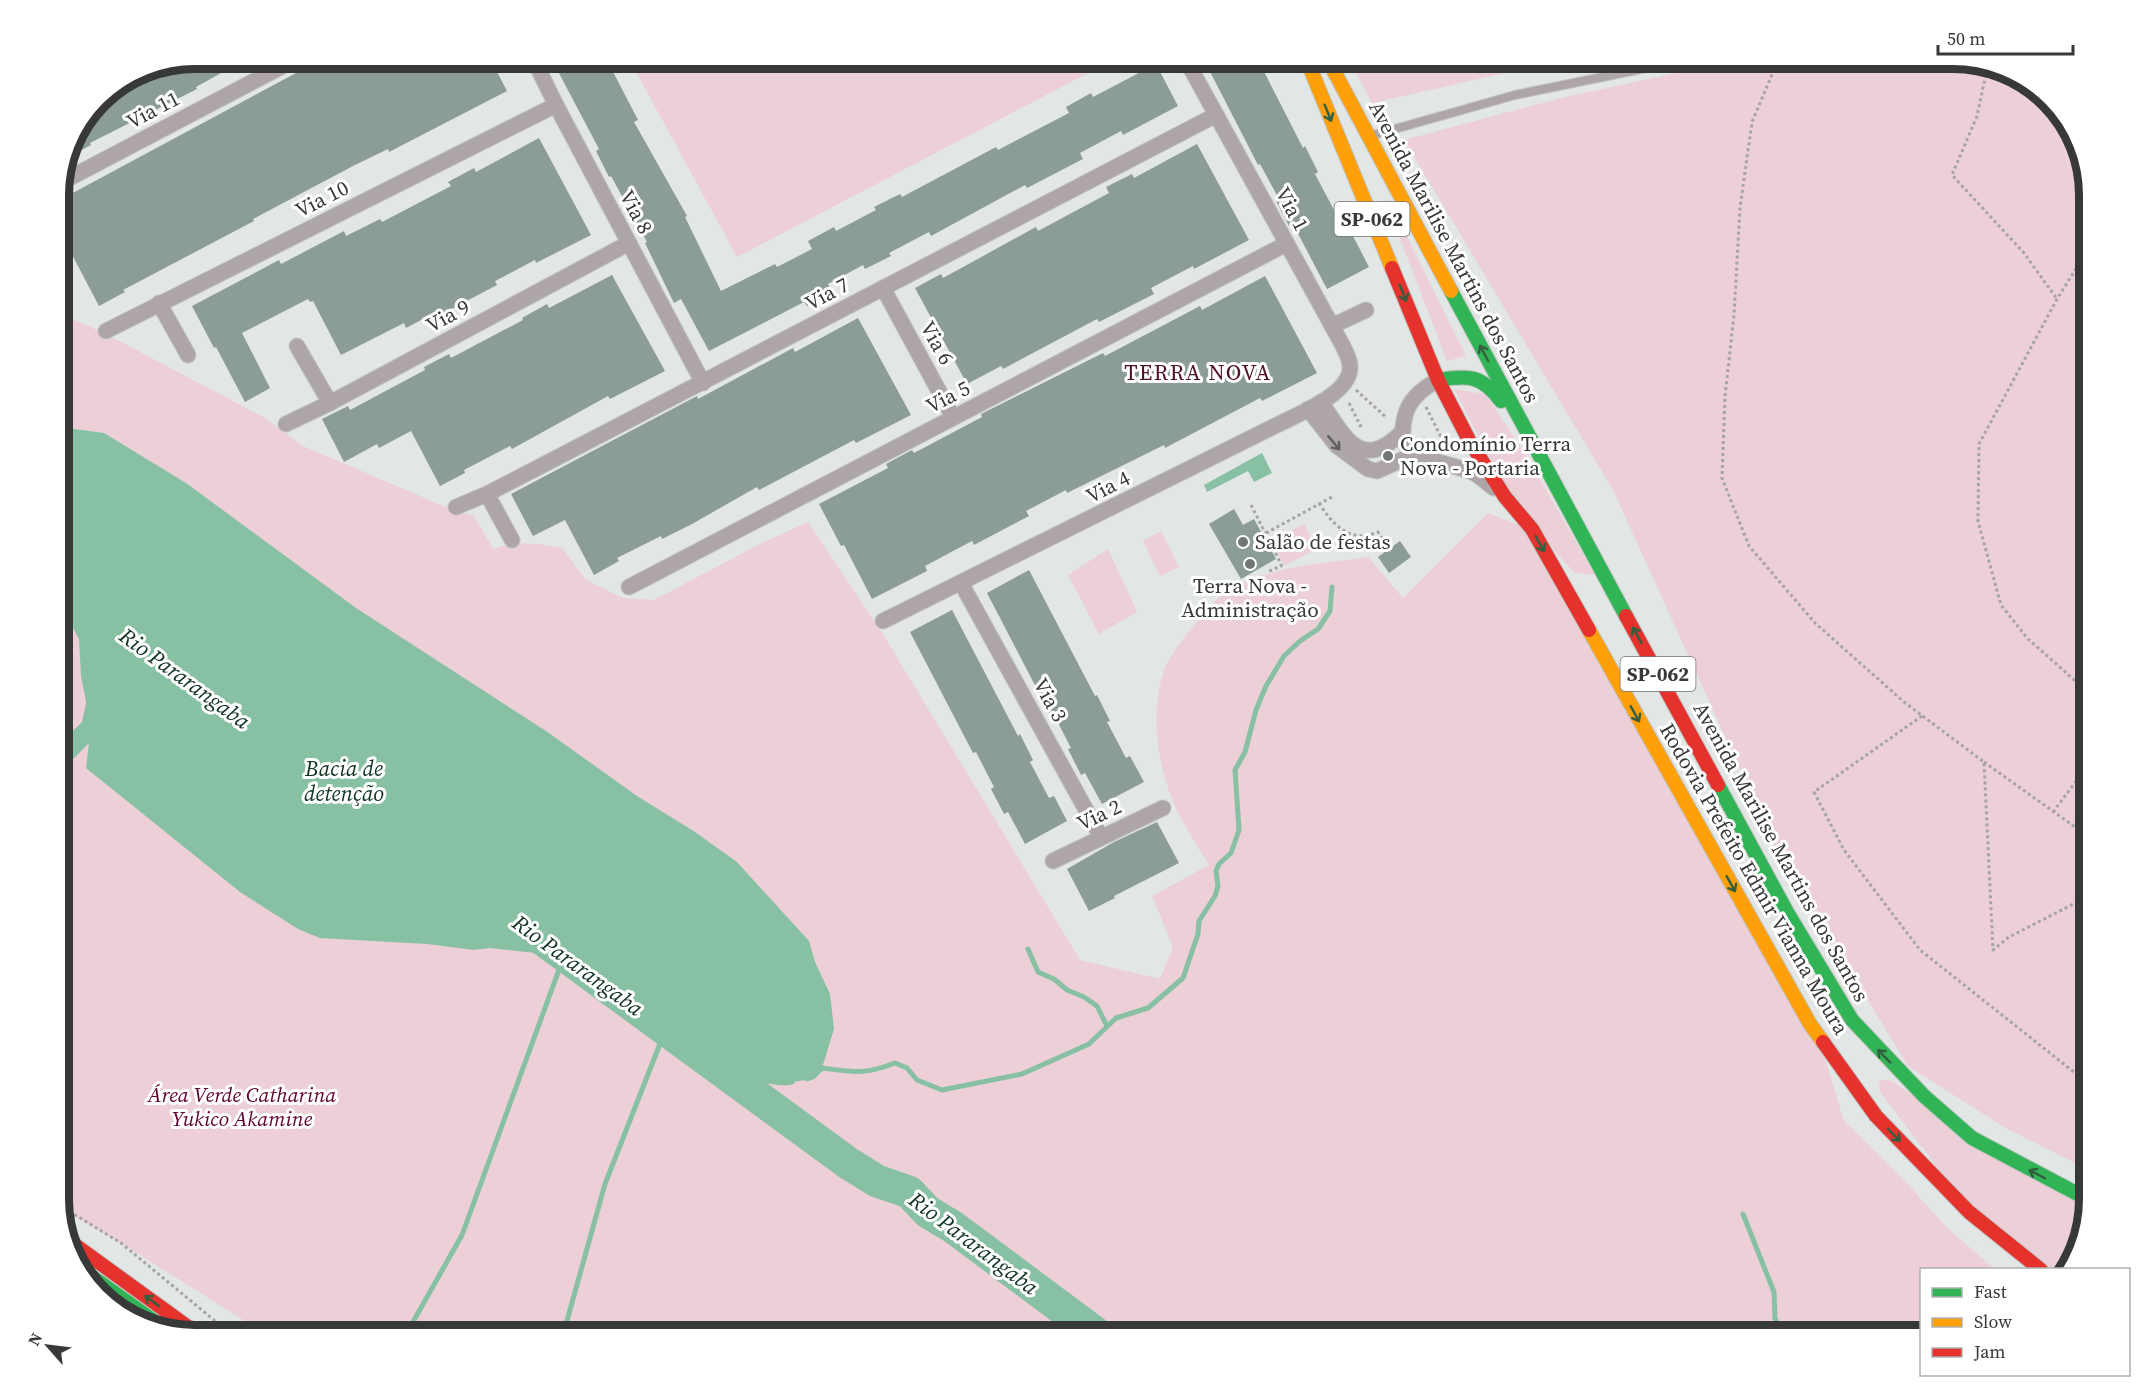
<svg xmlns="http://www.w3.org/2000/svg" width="2148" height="1394" viewBox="0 0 2148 1394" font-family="'Source Serif 4',serif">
<rect width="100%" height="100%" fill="#e2e6e4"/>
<g fill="#eccfd7">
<path d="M1746,58L1953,59L2029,81L2071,127L2089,194V1170L2004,1127L1908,1066L1778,853L1613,490L1404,140L1561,98Z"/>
<path d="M629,59H1115L737,257Z"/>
<path d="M1349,59H1567L1372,103Z"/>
<path d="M1389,200L1466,356L1447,361L1386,202Z"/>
<path d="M59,313L108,335L265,418L303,446L455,511L474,516L493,549L512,543L539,544L562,548L586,580L623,598L654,600L762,543L808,522L884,636L1080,960L1160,979L1173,947L1152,896L1209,865C1199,849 1189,834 1181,818C1158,775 1148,714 1165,668C1170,654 1182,641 1190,630C1205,612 1218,594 1240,584C1279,566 1326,563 1368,557L1403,598L1488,513L1531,530L1815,1027L1844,1121L1905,1181L1947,1228L1995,1269L1922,1270L1921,1335H267L121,1243L59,1207Z"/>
<path d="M1454,389L1485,394L1526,455L1595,575L1575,573L1559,556L1503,483Z"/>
<path d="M1304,524L1316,549L1284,566L1272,540Z"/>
<path d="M1161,531L1179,567L1160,576L1143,541Z"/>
<path d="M1108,549L1137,612L1099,634L1068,575Z"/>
<path d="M1882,1080H1890L1974,1136L2089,1200L2068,1269H2046L1970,1210L1880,1092L1879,1084Z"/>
</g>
<g fill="#88c0a4">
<path d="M59,427L104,433L186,483L356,608L546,731L637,796L695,832L737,862L809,941L815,962L830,994L834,1029L822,1068L812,1079L785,1083L759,1078L705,1060L564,956L490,948L474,950L427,944L320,938L298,929L240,892L86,768L91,727L81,676L79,639L70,622L59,615Z"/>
<path d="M1262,453L1272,473L1254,482L1248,471L1207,492L1204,485Z"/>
</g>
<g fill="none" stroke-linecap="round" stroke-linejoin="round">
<g stroke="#88c0a4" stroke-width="5">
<path d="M1028,949L1038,972L1054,979L1067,990L1084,997L1097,1006L1107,1026"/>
<path d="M705,1060C727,1068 769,1087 792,1082"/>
<path d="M807,1079L813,1077L822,1068C854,1072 864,1075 895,1063L907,1068L917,1080L942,1090L1022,1074L1089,1044L1116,1018L1148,1008L1183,978L1198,934L1199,921L1215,896L1218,886L1216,871L1219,864L1231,853L1239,830L1235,770L1245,752L1256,710L1266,686L1284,656L1300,641L1318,629L1330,611L1332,587"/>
<path d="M1743,1214L1774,1292L1775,1319L1786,1335"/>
<path d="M409,1329L462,1235L564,956"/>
<path d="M563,1335L605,1184L665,1031"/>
</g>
<path stroke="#88c0a4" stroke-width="20" d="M59,759L91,727L97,701"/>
<path stroke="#88c0a4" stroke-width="33" d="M534,933L848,1163L877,1181L909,1192L928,1212L953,1227L1098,1335"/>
</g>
<g fill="#8c9d95">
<path d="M195,58H248L196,87L197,89L90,143L91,145L65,159L69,142L99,98L143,69Z"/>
<path d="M324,58H490L507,91L389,152L388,149L353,166L253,219L254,221L123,290L125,292L99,306L68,247L65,249L59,237V193L67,190L69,195Z"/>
<path d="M551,58H605L609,64L638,120L634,122L687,216L685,217L721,291L775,264L777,267L812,249L808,241L834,227L836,231L876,210L874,207L900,194L902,197L996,147L998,150L1069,113L1066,107L1091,93L1093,97L1156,64L1178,106L1123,135L1121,131L1080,153L1083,159L1027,188L1025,185L931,236L929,232L889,253L891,256L865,269L863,265L828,284L832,292L807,306L804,302L709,351L681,299L674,303L645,243L647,242L611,176L609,177L596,151L599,149Z"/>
<path d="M1203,58H1257L1303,148L1305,146L1318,172L1315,174L1334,210L1338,207L1369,267L1327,289L1293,224L1289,226L1276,201L1279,199L1260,164L1258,165Z"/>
<path d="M539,138L591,235L536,263L535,260L495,281L497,285L442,314L440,310L406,328L404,323L341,355L313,301L310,302L308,299L242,333L270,388L245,402L216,347L214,348L192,306L279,260L281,264L344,231L346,236L380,219L382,222L451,186L448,182L474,168L476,172Z"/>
<path d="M1197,144L1249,240L1194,269L1193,266L1151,288L1154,294L1099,322L1097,319L1003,369L1001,366L967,384L915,288L941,274L943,278L1036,227L1038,231L1109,193L1106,187L1132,174L1134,178Z"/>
<path d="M612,275L665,371L610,399L608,396L512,449L510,446L464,470L465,473L440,486L411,431L379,448L377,444L344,462L322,419L348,406L350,410L425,370L424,367L449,354L451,358L523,320L522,318L547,304L549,308Z"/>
<path d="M1265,276L1317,373L1262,401L1260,398L1165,448L1164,445L1067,493L1066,490L1026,511L1029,516L974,545L972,541L925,566L927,571L872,599L844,545L841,546L819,504L888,468L886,464L912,450L914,453L982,417L981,414L1103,353L1105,356L1200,306L1202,310Z"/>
<path d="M858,318L911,415L856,443L854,440L759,490L757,487L692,524L662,539L661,536L617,558L619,561L594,575L565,520L533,536L511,494L697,396L698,399L793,348L795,352Z"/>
<path d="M1234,509L1243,525L1254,519L1276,559L1241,579L1209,524Z"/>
<path d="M1400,541L1411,557L1389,573L1378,557Z"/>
<path d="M1029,570L1095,696L1097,695L1110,721L1107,722L1126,758L1130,756L1144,782L1102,804L1085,773L1081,775L1068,749L1071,748L1053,713L1050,714L987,593Z"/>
<path d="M952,610L1018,736L1020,734L1033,760L1030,762L1049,798L1054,796L1067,821L1025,844L1008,812L1004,814L991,789L994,787L976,752L973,753L910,632Z"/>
<path d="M1157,822L1179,863L1114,896L1115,898L1089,911L1067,869L1114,842Z"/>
</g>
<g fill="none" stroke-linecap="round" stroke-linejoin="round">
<g stroke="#c0c3c1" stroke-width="10">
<path id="lane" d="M1370,136L1515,95L1695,58"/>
</g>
<g stroke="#c0c3c1" stroke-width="17">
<g id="street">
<path d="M533,58L556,105L703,383"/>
<path d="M60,183L298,58"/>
<path d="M883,288L953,417"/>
<path d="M159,303L188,355"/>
<path d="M1332,326L1366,310"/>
<path d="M106,331L556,105"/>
<path d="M297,346L330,403"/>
<path d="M1438,380C1423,388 1409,399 1405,416C1403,424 1401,436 1405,444C1412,459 1456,465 1472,472C1480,476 1487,483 1494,488"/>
<path d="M1321,402C1345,437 1361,474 1403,431"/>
<path d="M1308,409L1337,446L1368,469L1377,471L1406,458H1425"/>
<path d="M286,424L330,403L629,243"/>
<path d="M487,494L512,540"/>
<path d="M456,507L487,494L1216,115"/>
<path d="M961,583L1101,837"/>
<path d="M629,587L1286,244"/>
<path d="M883,621L1277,425C1298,414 1348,395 1350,369C1351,361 1346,353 1343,346L1185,58"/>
<path d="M1053,861L1163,808"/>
</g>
</g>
<g stroke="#c0c3c1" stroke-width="16">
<g id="fast">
<path d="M1451,291L1626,616"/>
<path d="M1438,380C1468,375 1482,375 1501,401"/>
<path d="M1718,785L1787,912L1852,1020L1924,1096L1972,1138L2089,1200"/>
<path d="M77,1266L158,1324"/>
</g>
</g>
<g stroke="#c0c3c1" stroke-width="16">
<g id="slow">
<path d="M1306,58L1392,268"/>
<path d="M1327,58L1451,291"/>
<path d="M1589,630L1810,1024L1823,1042"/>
</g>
</g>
<g stroke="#c0c3c1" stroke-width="16">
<g id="jam">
<path d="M1392,268L1438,380L1470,442L1505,497L1532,529L1589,630"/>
<path d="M1626,616L1718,785"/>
<path d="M1823,1042L1876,1116L1969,1212L2041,1270"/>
<path d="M68,1240L199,1335"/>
</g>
</g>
<g stroke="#a8a4a4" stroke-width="3" stroke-dasharray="3 3" stroke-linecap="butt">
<path d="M1779,58L1752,122L1740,208L1734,315L1725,396L1722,478L1749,546L1815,623L1904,702L1984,762L1993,950L2009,937L2089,896"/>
<path d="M1987,69L1977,116L1952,175L2024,253L2057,299"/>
<path d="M2089,248L2057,299L1979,444L1978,521L2001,605L2028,639L2089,693"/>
<path d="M1356,390L1387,418"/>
<path d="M1349,403L1362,429"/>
<path d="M1426,407L1446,447"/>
<path d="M1319,503C1333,525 1350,544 1378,532L1389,549"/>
<path d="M1251,505L1281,564V566L1267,572"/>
<path d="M1266,533L1332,497"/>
<path d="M1922,716L1814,792L1844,850L1920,950L2089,1084"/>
<path d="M1984,762L2089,837"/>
<path d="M2053,812L2089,764"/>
<path d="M59,1205L121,1243L232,1335"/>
</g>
<use href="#lane" stroke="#ada5a8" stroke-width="8"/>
<use href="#street" stroke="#ada5a8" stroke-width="15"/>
<use href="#fast" stroke="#30b455" stroke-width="14"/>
<use href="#slow" stroke="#ff9f0a" stroke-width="14"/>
<use href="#jam" stroke="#e5322d" stroke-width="14"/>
</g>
<defs><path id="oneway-shaft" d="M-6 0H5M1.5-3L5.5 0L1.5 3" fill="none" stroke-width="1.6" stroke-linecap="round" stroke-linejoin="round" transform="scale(1.5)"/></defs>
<g stroke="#345e40">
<use href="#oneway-shaft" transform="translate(1328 113) rotate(68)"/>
<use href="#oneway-shaft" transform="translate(1403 293) rotate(68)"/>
<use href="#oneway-shaft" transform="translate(1484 353) rotate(-118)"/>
<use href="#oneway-shaft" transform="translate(1540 544) rotate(61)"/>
<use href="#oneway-shaft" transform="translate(1637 635) rotate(-119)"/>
<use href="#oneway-shaft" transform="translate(1635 714) rotate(61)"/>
<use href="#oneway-shaft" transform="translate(1731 884) rotate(61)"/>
<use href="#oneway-shaft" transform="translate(1884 1056) rotate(-134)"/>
<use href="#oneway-shaft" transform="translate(1894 1135) rotate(46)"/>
<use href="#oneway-shaft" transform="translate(2037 1174) rotate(-152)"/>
<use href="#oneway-shaft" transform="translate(152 1301) rotate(-144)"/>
</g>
<use stroke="#605f5f" href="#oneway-shaft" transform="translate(1334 443) rotate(50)"/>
<g fill="#727674" stroke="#fff" stroke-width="2">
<circle cx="1388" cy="456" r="6"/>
<circle cx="1243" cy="542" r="6"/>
<circle cx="1250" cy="564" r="6"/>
</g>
<g text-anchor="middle" stroke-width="6" stroke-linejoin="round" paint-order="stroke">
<g fill="#fff" stroke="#727473" stroke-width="1.5">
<rect x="1334.5" y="202" width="75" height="34" rx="4.5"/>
<rect x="1620.5" y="657" width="75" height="34" rx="4.5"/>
</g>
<g font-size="20" font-weight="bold" fill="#363937">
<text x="1372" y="226">SP-062</text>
<text x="1658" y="681">SP-062</text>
</g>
<g font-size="21" fill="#363937" stroke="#fff">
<text transform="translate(153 110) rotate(-28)" y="7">Via 11</text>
<text transform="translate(322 199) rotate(-27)" y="7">Via 10</text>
<text transform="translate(1292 209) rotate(62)" y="7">Via 1</text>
<text transform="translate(636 212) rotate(62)" y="7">Via 8</text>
<text transform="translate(1454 252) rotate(62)" y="7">Avenida Marilise Martins dos Santos</text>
<text transform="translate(827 294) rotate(-28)" y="7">Via 7</text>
<text transform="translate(448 316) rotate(-28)" y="7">Via 9</text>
<text transform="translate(937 343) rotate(61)" y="7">Via 6</text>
<text transform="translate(948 397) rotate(-27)" y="7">Via 5</text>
<text transform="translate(1108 487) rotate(-27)" y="7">Via 4</text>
<text transform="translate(1050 700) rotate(61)" y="7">Via 3</text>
<text transform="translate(1099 815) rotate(-25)" y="7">Via 2</text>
<text transform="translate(1781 852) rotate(61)" y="7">Avenida Marilise Martins dos Santos</text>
<text transform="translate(1754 879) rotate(60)" y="7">Rodovia Prefeito Edmir Vianna Moura</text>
</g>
<g font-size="21" fill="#363937" stroke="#fff" text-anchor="start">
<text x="1400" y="451">Condomínio Terra<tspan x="1400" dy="24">Nova - Portaria</tspan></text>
<text x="1255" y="549">Salão de festas</text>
<text x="1250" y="593" text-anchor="middle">Terra Nova -<tspan x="1250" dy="24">Administração</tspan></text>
</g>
<g font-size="21" font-style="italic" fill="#600230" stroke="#fff">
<text x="242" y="1102">Área Verde Catharina<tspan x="242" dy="24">Yukico Akamine</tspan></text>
</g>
<g font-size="22" letter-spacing="1.5" fill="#510f2b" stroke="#fff">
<text x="1198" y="380">TERRA NOVA</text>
</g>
<g font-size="22" font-style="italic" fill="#103322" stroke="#fff">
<text transform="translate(185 678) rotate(36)" y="8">Rio Pararangaba</text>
<text x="344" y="776">Bacia de<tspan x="344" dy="25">detenção</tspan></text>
<text transform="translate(578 965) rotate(36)" y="8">Rio Pararangaba</text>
<text transform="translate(974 1243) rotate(37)" y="8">Rio Pararangaba</text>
</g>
</g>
<path d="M0 0H2148V1394H0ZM195 69H1953A126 126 0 0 1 2079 195V1199A126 126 0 0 1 1953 1325H195A126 126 0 0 1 69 1199V195A126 126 0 0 1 195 69Z" fill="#fff" fill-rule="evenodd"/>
<path fill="none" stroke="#363937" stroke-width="8" d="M195 69H1953A126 126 0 0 1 2079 195V1199A126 126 0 0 1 1953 1325H195A126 126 0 0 1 69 1199V195A126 126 0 0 1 195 69Z"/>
<rect x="1920" y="1268" width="210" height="108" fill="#ffffff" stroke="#afb0af" stroke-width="1.5"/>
<rect x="1932" y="1288" width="30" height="9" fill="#30b455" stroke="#afb0af" stroke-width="1.5"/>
<text x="1974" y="1298" font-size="18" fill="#363937">Fast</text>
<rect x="1932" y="1318" width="30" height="9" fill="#ff9f0a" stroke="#afb0af" stroke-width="1.5"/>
<text x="1974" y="1328" font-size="18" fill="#363937">Slow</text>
<rect x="1932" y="1348" width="30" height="9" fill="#e5322d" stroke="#afb0af" stroke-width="1.5"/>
<text x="1974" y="1358" font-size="18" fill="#363937">Jam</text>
<g transform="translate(48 1346) rotate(298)" stroke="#ffffff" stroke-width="4.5" paint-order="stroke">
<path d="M0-4.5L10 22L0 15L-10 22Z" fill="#363937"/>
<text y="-9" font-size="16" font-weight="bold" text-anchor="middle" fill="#363937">N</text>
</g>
<path d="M1938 45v9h135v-9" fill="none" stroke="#363937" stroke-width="3"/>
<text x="1947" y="45" font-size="18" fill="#363937" stroke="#ffffff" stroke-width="4.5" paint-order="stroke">50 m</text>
</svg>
